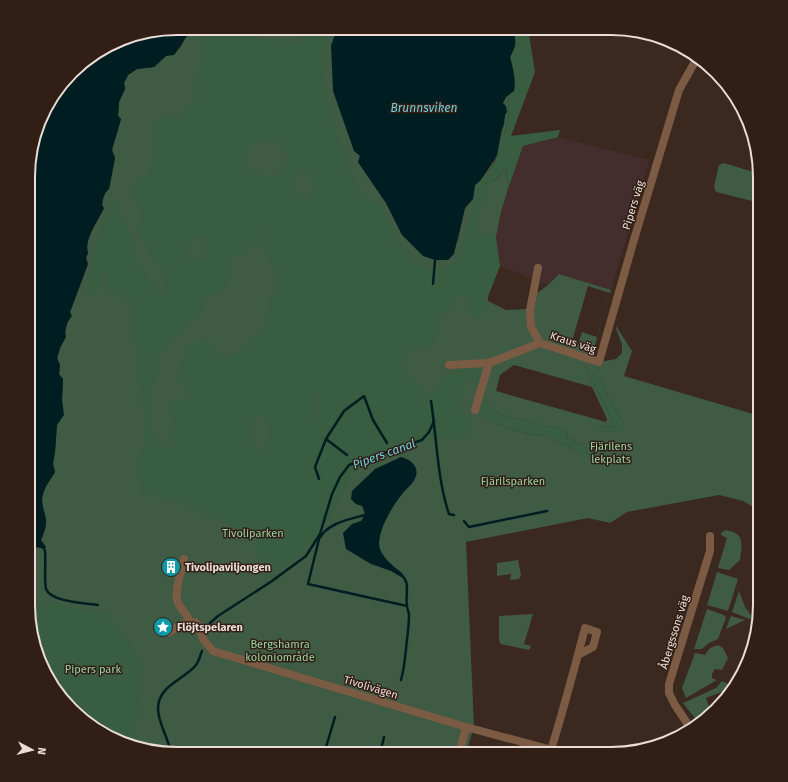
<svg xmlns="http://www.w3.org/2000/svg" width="788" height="782" viewBox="0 0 788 782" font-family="'Fira Sans',sans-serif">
<rect width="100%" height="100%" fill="#3b281e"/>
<path fill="#432e2d" d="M558,137L649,160L611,290L559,274L548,285L500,266L496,237L501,212L523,146Z"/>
<g fill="#3f5b44" fill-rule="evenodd">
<path d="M212,28H337L331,47L360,156L358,162L386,203L402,235L435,260H447L458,239L465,208L473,199L475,185C484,178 488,169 494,161L492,169L481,181H494L506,168L508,189L501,212L496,237L486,236L488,301L506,310L526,309L529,332L531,327L536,294L548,285L559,274L611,290L592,355L599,362L616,359L622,353V344L616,329V326L632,351L624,376L760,416V508L757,509L743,501L719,495L627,512L610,523L588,518L466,542L474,726L466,754H168L103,734L59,695L36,653L28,614L29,553L37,547L44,549L46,547L41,540C44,535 47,525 46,519C44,511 40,502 43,494C45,486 51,479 55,472L53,464L55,452L57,425L63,414L62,400L63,379L59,374L60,365L57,358L65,333L70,312L88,264L86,258L88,253C88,251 86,249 86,247C87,241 99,215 103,210C101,203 102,193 109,189L115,158L112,150L121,119L118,116L119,102L125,89L124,83L128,75L137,69L154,67L166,56L180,48L187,35L191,33L209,32L210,29ZM588,286L610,293L597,337L582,332L577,347L571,345ZM514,365L592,387L607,419L606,422L496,391L500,375ZM584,365L602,381L608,397L624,423C611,431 609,436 595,427L615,426ZM480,398L494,410L502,415L568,431L567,437L592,451V457L573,449L547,436L531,435L493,423Z"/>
<path d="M508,95C510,109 508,121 504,135H501L506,109L502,103L506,97Z"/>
<path d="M724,163L760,174V203L716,192L714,187L719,165Z"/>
<path d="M726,530C745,533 742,544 740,560L729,570L718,568L727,538L721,535V533Z"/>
<path d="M518,560L521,575L519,579L510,580L511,574L497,576V563Z"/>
<path d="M717,572L738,579L728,611L707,605Z"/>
<path d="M739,591L745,607L753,618L749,619L732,612Z"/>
<path d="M707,609L724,615L726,618L718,639L709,643L702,649H694Z"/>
<path d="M533,614L524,644L531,646L529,650L501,644L499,640V616Z"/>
<path d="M731,616L745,620L726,629Z"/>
<path d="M718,645L723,648L728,658L722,670L715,669L712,674V678L717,680L686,698L682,688L695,653L705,655L710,648Z"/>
<path d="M722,681L730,685L729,689L706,698L711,712L702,722H698L683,703L716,688Z"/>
</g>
<g fill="#395d41" fill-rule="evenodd">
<path d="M223,28H252C259,44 266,41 280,39L284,43L295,45L300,42L297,28H327L322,77L339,143L347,154L350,172L357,186L366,197L382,206L399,244L414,262L433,270L446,267L458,260L480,181L492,169L497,155L501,135H504C508,121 510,109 508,95L514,91C516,79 513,68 510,57C516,46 517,41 512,29H528L535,72L511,136L560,130L558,137L523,146L508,189L506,168C499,176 490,183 485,193C479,205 478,220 476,234L496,237L500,266L480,317L475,319L467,311L468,298L457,296L453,306L435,320L437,330L433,346L411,349L401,365L430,398L444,375L468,366L489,363L483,385L468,378L464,381L460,410L469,418L464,441L438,437L412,445L349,475L319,539L310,543L304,552L280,569L268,571L255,554V536L178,501L143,494L138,460L145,446L144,409L130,301L107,290L108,273L102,270L98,292L86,294L97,240L105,221L109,204V189C115,205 124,218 131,234C134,243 134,257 139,264C143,271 144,269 146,278L156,284L159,292L162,294L167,293L164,273L156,265L155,257L144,244L140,232L142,215L139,202C131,198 131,194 132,186L140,180L151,174V163L155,160L158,149L156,146L153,136L159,130L155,125L162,115L176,120L193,100L194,95L192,91V87L197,70L201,66L206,65L200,32H214ZM262,140C275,141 280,142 288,154L286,168C283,170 280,174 276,175C263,180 247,168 243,157L250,146ZM299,171C311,173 314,182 313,193L310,197L304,198C300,192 295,189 292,183ZM259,228L262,229C266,235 266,239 263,245L259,237ZM196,235L203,236L208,244L207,255L201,261L197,259L189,260L185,255L189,251L190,240ZM252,245L262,248L270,259L279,280L278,290L269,299L270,313L260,335L235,354L222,358L213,348L208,340L203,342L188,345L178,374V383L186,387L193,396L172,403L171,414L175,423L171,448L164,447L154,434L150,424L149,414V398L151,386L159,370L158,358C164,350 169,342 176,335C190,320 201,318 206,296C231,288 229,282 232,258L244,252ZM317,394H319L321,396C320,405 320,415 312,421C312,415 314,399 317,394ZM258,417L265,418L273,431L264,443L267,450L262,452L253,442L252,429L254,419Z"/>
<path d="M583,363L602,381L608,397L624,423L619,431L604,432L595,429V427L615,426Z"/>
<path d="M479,397L494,410L502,415L568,431L567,437L592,451L593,458L573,449L547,436L531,435L493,423L475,410Z"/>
<path d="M48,603L108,614L142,663L135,739L137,744L103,734L59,695L36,653L28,614V613Z"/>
</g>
<g fill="#001e22">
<path d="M177,28H212L210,29L209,32C180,34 190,35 174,55L166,56L154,67L137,69L128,75L124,83L125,89L119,102L118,116L121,119L112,150L115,158L109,189C104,193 103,199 102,205L104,208C98,222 84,237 88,253L86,258L88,264L70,312L72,316C67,322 64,329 66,337L60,348L57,358L60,365L59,374L63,379L62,400L64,415L57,425L55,452L53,464L55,472C51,479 45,486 43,494C40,504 46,513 46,522C46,528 43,535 41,540L46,547L44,549L37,547L29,553L31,148L48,103L79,65L129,36Z"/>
<path d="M337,28L513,30C516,43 517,44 510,57C513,69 516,79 514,91L506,97L503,103L506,106L507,112L505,115L504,124L501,132L497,155L480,181L475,185L473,199L465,208L454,254L448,260H435L423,256L402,235L386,203L358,162L360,156L354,151L333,91L331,46Z"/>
<path d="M401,457C409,459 419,465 416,476C414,483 407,488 403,493C393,505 375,534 380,549C384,560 395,567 403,574L401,577L391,571L371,564L346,549L343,533L352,524L361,521L365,514L362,506L356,504L351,499L352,491L375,469Z"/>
</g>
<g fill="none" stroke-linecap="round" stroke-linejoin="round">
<g stroke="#001e22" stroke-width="2.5">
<path d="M433,284L435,260"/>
<path d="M431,401C437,439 437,478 449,514L454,515"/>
<path d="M326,439L347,455"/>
<path d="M319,479L315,467L326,439L344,411L364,396L373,420L387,443"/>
<path d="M365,515C350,519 327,523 319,539L308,584L407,606"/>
<path d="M464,521L469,527L547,511"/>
<path d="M44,549L45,551C46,561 44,581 46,589C51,602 85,603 98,605"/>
<path d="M401,575C411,582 405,595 407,606C407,609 409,612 409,615C409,627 407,638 406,649C405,660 404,669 401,680"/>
<path d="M210,623L218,616L272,581L306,556L320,534L332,494L340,477L349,465L422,440L429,432L434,421"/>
<path d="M171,754C169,739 158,723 158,709C158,685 184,680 196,665C199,661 200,656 202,651"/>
<path d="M324,754L335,717"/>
<path d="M380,754L384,737"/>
</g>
<g stroke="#7b5b43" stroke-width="8">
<path d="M538,268L530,310L531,327L540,343"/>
<path d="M449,365L489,363"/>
<path d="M475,410L489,363L540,343L599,362L633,243L679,90L697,58"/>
<path d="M184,559C182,570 173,593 178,603C182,610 187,614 190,622"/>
<path d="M169,632L185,623L195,622L199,626L203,639L213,651L466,727L552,750"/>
<path d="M691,729L675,705L669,693V684L710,551V536"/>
<path d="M550,753C563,712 574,670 585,628L597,632L593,647L578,655"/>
<path d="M459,754L466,727"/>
</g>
</g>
<defs>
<g id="building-disc" transform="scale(1)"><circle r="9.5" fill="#0f9aa8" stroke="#311e14"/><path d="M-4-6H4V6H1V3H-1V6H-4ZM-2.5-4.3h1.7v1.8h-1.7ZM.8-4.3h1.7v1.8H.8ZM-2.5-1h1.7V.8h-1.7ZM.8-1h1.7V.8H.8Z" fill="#fff"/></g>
<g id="sight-disc" transform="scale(1)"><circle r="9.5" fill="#0f9aa8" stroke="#311e14"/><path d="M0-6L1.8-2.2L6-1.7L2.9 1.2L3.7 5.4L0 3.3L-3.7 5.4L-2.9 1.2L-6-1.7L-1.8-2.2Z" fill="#fff"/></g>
</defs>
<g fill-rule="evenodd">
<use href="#building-disc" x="171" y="567"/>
<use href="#sight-disc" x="163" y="627"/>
</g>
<g text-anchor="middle" stroke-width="3" stroke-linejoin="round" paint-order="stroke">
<g font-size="11" fill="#eaddd7" stroke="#311e14">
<text transform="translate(633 205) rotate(-73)" y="4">Pipers väg</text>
<text transform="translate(573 342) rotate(18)" y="4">Kraus väg</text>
<text transform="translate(674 632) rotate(-73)" y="4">Åbergssons väg</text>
<text transform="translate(371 687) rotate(17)" y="4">Tivolivägen</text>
</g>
<g font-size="11" fill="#97d4a3" stroke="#311e14">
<text x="611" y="450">Fjärilens<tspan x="611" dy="13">lekplats</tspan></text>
<text x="513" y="485">Fjärilsparken</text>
<text x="253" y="537">Tivoliparken</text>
<text x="280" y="648">Bergshamra<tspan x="280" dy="13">koloniområde</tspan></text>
<text x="93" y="673">Pipers park</text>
</g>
<g font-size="11" font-weight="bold" fill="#eaddd7" stroke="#311e14" text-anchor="start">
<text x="185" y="571">Tivolipaviljongen</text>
<text x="177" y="631">Flöjtspelaren</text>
</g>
<g font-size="12" font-style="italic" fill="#6fd0de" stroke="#311e14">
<text x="424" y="112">Brunnsviken</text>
<text transform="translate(384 454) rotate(-20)" y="4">Pipers canal</text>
</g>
</g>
<path d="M0 0H788V782H0ZM177 35H611A142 142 0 0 1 753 177V605A142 142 0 0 1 611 747H177A142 142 0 0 1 35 605V177A142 142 0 0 1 177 35Z" fill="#311e14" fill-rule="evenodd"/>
<path fill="none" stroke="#eaddd7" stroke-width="2" d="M177 35H611A142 142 0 0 1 753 177V605A142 142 0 0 1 611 747H177A142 142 0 0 1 35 605V177A142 142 0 0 1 177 35Z"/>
<g transform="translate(32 750) rotate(97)" stroke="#311e14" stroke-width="3" paint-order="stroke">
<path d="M0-3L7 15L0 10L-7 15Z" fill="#eaddd7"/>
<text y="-6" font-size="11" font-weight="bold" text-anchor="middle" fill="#eaddd7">N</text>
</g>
</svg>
